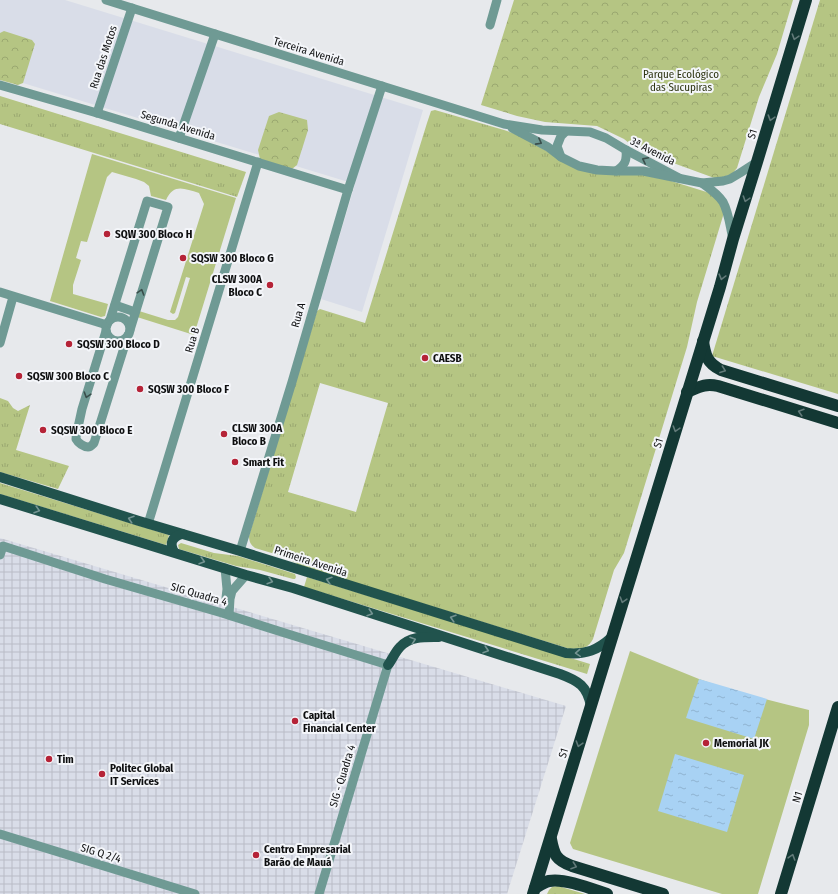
<svg xmlns="http://www.w3.org/2000/svg" width="838" height="894" viewBox="0 0 838 894" font-family="'Fira Sans Condensed',sans-serif">
<defs>
<pattern id="industrial-grid" width="8" height="8" patternUnits="userSpaceOnUse"><rect width="8" height="8" fill="#d9dde8"/><path d="M0 4h8M4 0v8" fill="none" stroke="#b9bcc6"/></pattern>
<pattern id="grass-tufts" width="24" height="20" patternUnits="userSpaceOnUse"><rect width="24" height="20" fill="#b5c583"/><path d="M3 7l-1-3M5 7V3M7 7l1-3M15 17l-1-3M17 17v-4M19 17l1-3" fill="none" stroke="#9aa870"/></pattern>
<pattern id="park-crowns" width="20" height="18" patternUnits="userSpaceOnUse"><rect width="20" height="18" fill="#b5c583"/><path d="M2 6a3 3 0 1 1 6 0M12 15a3 3 0 1 1 6 0" fill="none" stroke="#9aa870"/></pattern>
<pattern id="water-ripples" width="26" height="14" patternUnits="userSpaceOnUse"><rect width="26" height="14" fill="#a8d2f4"/><path d="M2 4q2-2 4 0t4 0M15 11q2-2 4 0t4 0" fill="none" stroke="#8fb3d0"/></pattern>
</defs>
<rect width="100%" height="100%" fill="#e7e9ec"/>
<path fill="#d9dde8" d="M0,0H65L423,110L362,312L321,299L355,184L0,76Z"/>
<path fill="url(#industrial-grid)" d="M0,538L566,706L507,894H0Z"/>
<g fill="url(#grass-tufts)" fill-rule="evenodd">
<path d="M820,0H838V394L712,356Z"/>
<path d="M0,96L246,172L237,197L0,124Z"/>
<path d="M435,110L504,130L521,136L572,166L638,174L668,180L713,194L723,206V216L697,302L687,347L624,553L614,570L593,639C587,650 581,648 570,649L301,566L285,557L255,548C251,545 249,542 249,536L317,311L320,309L365,323L427,123L431,111ZM320,383L388,403L356,512L288,492Z"/>
<path d="M0,398L8,401L13,408L18,411L30,405L16,450L69,466L58,489L0,472Z"/>
<path d="M0,483L169,535L166,545L0,494Z"/>
<path d="M181,543L214,553L238,556L295,574L296,577L295,579H293L260,570L236,566L179,549L178,545Z"/>
<path d="M307,577L590,664L587,674L304,587Z"/>
</g>
<g fill="url(#park-crowns)">
<path d="M514,0H793L777,54L759,97L737,168L732,174L717,179L646,153L635,148L624,139L597,126L545,122L517,116L481,105Z"/>
<path d="M4,31L32,40L35,44L23,83L18,85L0,80V33Z"/>
<path d="M279,112L307,120L308,130L297,165L292,169L260,159L258,150L269,116Z"/>
<path d="M558,886L585,894H547L549,890L552,887Z"/>
</g>
<g fill="#b5c583">
<path d="M92,154L236,198L194,335L137,317L139,311L168,320H175L178,317L190,278L186,277L175,313L173,314L170,312L204,204L199,193C184,189 174,183 166,200L151,196L149,186L144,182L136,179L112,172L107,177L87,242L81,241L76,258L81,260L73,285V294L108,304L105,316L101,317L50,301Z"/>
<path d="M630,651C653,660 676,670 699,679C734,692 772,701 809,710V725L758,894H722L573,849L570,843Z"/>
</g>
<g fill="url(#water-ripples)">
<path d="M699,679L767,699L754,739L686,718Z"/>
<path d="M675,754L744,775L727,832L658,811Z"/>
</g>
<g fill="none" stroke-linecap="round" stroke-linejoin="round">
<g stroke="#6f9a94" stroke-width="9">
<path d="M106,0L504,124L542,130L590,132L606,138L626,150L679,178"/>
<path d="M490,25L497,0"/>
<path d="M0,85L97,113L348,190"/>
<path d="M97,113L132,8"/>
<path d="M512,128L548,147L561,157L579,166L597,170L616,171H643L702,183L723,181L730,179L740,173L757,162"/>
<path d="M179,138L215,34"/>
<path d="M561,157L557,146L561,136L565,132"/>
<path d="M616,171C625,165 627,161 626,150"/>
<path d="M702,183C709,188 718,194 723,202C729,213 730,227 733,239"/>
<path d="M0,292L107,325"/>
<path d="M115,305L135,312"/>
<circle cx="118" cy="329" r="12"/>
<path d="M110,320L147,201L168,207L130,330"/>
<path d="M106,331L82,409L77,432C76,435 76,437 76,439C78,443 84,447 88,447C91,447 92,445 94,443L128,335"/>
<path d="M0,343L13,297"/>
<path d="M148,524L258,162"/>
<path d="M240,551L292,382L348,190L382,86"/>
<path d="M0,555L3,546L105,579L222,613L288,634L388,665L319,894"/>
<path d="M225,568L227,589L226,598"/>
<path d="M229,615L230,599L232,591L246,575"/>
<path d="M0,834L195,894"/>
</g>
<g stroke="#21534d" stroke-width="10">
<path d="M0,477L139,521L240,551L566,653C586,655 598,650 612,637"/>
<path d="M0,499L246,575L293,588L560,674C579,681 587,686 591,706"/>
<path d="M174,552C169,543 172,537 182,534"/>
<path d="M388,665C392,660 395,652 400,647C410,636 425,637 439,637"/>
</g>
<g stroke="#133834" stroke-width="12">
<path d="M703,341C705,355 707,363 721,370L838,406"/>
<path d="M687,392C699,387 705,383 718,386L838,423"/>
<path d="M551,839C554,855 556,860 572,866L663,894"/>
<path d="M535,888C540,885 544,882 549,881C565,878 592,889 607,894"/>
<path d="M533,894L720,287L733,239L757,162L806,0"/>
<path d="M781,894L838,707"/>
</g>
</g>
<defs><path id="oneway-chevron" d="M-2-3.5L2.5 0L-2 3.5" fill="none" stroke-width="1.6" stroke-linecap="round" stroke-linejoin="round"/></defs>
<g stroke="#627a79">
<use href="#oneway-chevron" transform="translate(795 37) rotate(107)"/>
<use href="#oneway-chevron" transform="translate(771 118) rotate(107)"/>
<use href="#oneway-chevron" transform="translate(746 199) rotate(108)"/>
<use href="#oneway-chevron" transform="translate(722 277) rotate(105)"/>
<use href="#oneway-chevron" transform="translate(723 370) rotate(20)"/>
<use href="#oneway-chevron" transform="translate(801 412) rotate(-163)"/>
<use href="#oneway-chevron" transform="translate(676 429) rotate(107)"/>
<use href="#oneway-chevron" transform="translate(623 600) rotate(107)"/>
<use href="#oneway-chevron" transform="translate(579 744) rotate(107)"/>
<use href="#oneway-chevron" transform="translate(792 857) rotate(-73)"/>
<use href="#oneway-chevron" transform="translate(574 866) rotate(19)"/>
</g>
<g stroke="#3a4e4b">
<use href="#oneway-chevron" transform="translate(539 142) rotate(28)"/>
<use href="#oneway-chevron" transform="translate(645 160) rotate(-153)"/>
<use href="#oneway-chevron" transform="translate(141 292) rotate(-73)"/>
<use href="#oneway-chevron" transform="translate(87 395) rotate(107)"/>
</g>
<g stroke="#759492">
<use href="#oneway-chevron" transform="translate(37 510) rotate(17)"/>
<use href="#oneway-chevron" transform="translate(131 519) rotate(-162)"/>
<use href="#oneway-chevron" transform="translate(202 561) rotate(17)"/>
<use href="#oneway-chevron" transform="translate(329 580) rotate(-163)"/>
<use href="#oneway-chevron" transform="translate(270 581) rotate(16)"/>
<use href="#oneway-chevron" transform="translate(370 613) rotate(18)"/>
<use href="#oneway-chevron" transform="translate(453 618) rotate(-163)"/>
<use href="#oneway-chevron" transform="translate(413 640) rotate(-19)"/>
<use href="#oneway-chevron" transform="translate(486 650) rotate(18)"/>
<use href="#oneway-chevron" transform="translate(578 653) rotate(176)"/>
</g>
<g fill="#b52337" stroke="#f4f6fa" stroke-width="1.5">
<circle cx="107" cy="234" r="4"/>
<circle cx="183" cy="258" r="4"/>
<circle cx="270" cy="285" r="4"/>
<circle cx="69" cy="344" r="4"/>
<circle cx="425" cy="358" r="4"/>
<circle cx="19" cy="376" r="4"/>
<circle cx="140" cy="389" r="4"/>
<circle cx="43" cy="430" r="4"/>
<circle cx="224" cy="434" r="4"/>
<circle cx="235" cy="462" r="4"/>
<circle cx="295" cy="721" r="4"/>
<circle cx="706" cy="743" r="4"/>
<circle cx="49" cy="759" r="4"/>
<circle cx="102" cy="774" r="4"/>
<circle cx="256" cy="855" r="4"/>
</g>
<g text-anchor="middle" stroke-width="4" stroke-linejoin="round" paint-order="stroke">
<g font-size="11" fill="#0e0f10" stroke="#f4f6fa">
<text transform="translate(309 51) rotate(17)" y="4">Terceira Avenida</text>
<text transform="translate(103 57) rotate(-72)" y="4">Rua das Motos</text>
<text transform="translate(178 125) rotate(17)" y="4">Segunda Avenida</text>
<text transform="translate(752 134) rotate(-73)" y="4">S1</text>
<text transform="translate(653 151) rotate(27)" y="4">3ª Avenida</text>
<text transform="translate(298 315) rotate(-74)" y="4">Rua A</text>
<text transform="translate(192 340) rotate(-73)" y="4">Rua B</text>
<text transform="translate(658 443) rotate(-73)" y="4">S1</text>
<text transform="translate(311 561) rotate(18)" y="4">Primeira Avenida</text>
<text transform="translate(199 594) rotate(16)" y="4">SIG Quadra 4</text>
<text transform="translate(563 753) rotate(-73)" y="4">S1</text>
<text transform="translate(342 776) rotate(-73)" y="4">SIG - Quadra 4</text>
<text transform="translate(797 797) rotate(-73)" y="4">N1</text>
<text transform="translate(101 853) rotate(17)" y="4">SIG Q 2/4</text>
</g>
<g font-size="11" fill="#2e3512" stroke="#f4f6fa">
<text x="681" y="78">Parque Ecológico<tspan x="681" dy="13">das Sucupiras</tspan></text>
</g>
<g font-size="11" font-weight="bold" fill="#0e0f10" stroke="#f4f6fa" text-anchor="start">
<text x="115" y="238">SQW 300 Bloco H</text>
<text x="191" y="262">SQSW 300 Bloco G</text>
<text x="262" y="283" text-anchor="end">CLSW 300A<tspan x="262" dy="13">Bloco C</tspan></text>
<text x="77" y="348">SQSW 300 Bloco D</text>
<text x="433" y="362">CAESB</text>
<text x="27" y="380">SQSW 300 Bloco C</text>
<text x="148" y="393">SQSW 300 Bloco F</text>
<text x="232" y="432">CLSW 300A<tspan x="232" dy="13">Bloco B</tspan></text>
<text x="51" y="434">SQSW 300 Bloco E</text>
<text x="243" y="466">Smart Fit</text>
<text x="303" y="719">Capital<tspan x="303" dy="13">Financial Center</tspan></text>
<text x="714" y="747">Memorial JK</text>
<text x="57" y="763">Tim</text>
<text x="110" y="772">Politec Global<tspan x="110" dy="13">IT Services</tspan></text>
<text x="264" y="853">Centro Empresarial<tspan x="264" dy="13">Barão de Mauá</tspan></text>
</g>
</g>
</svg>
